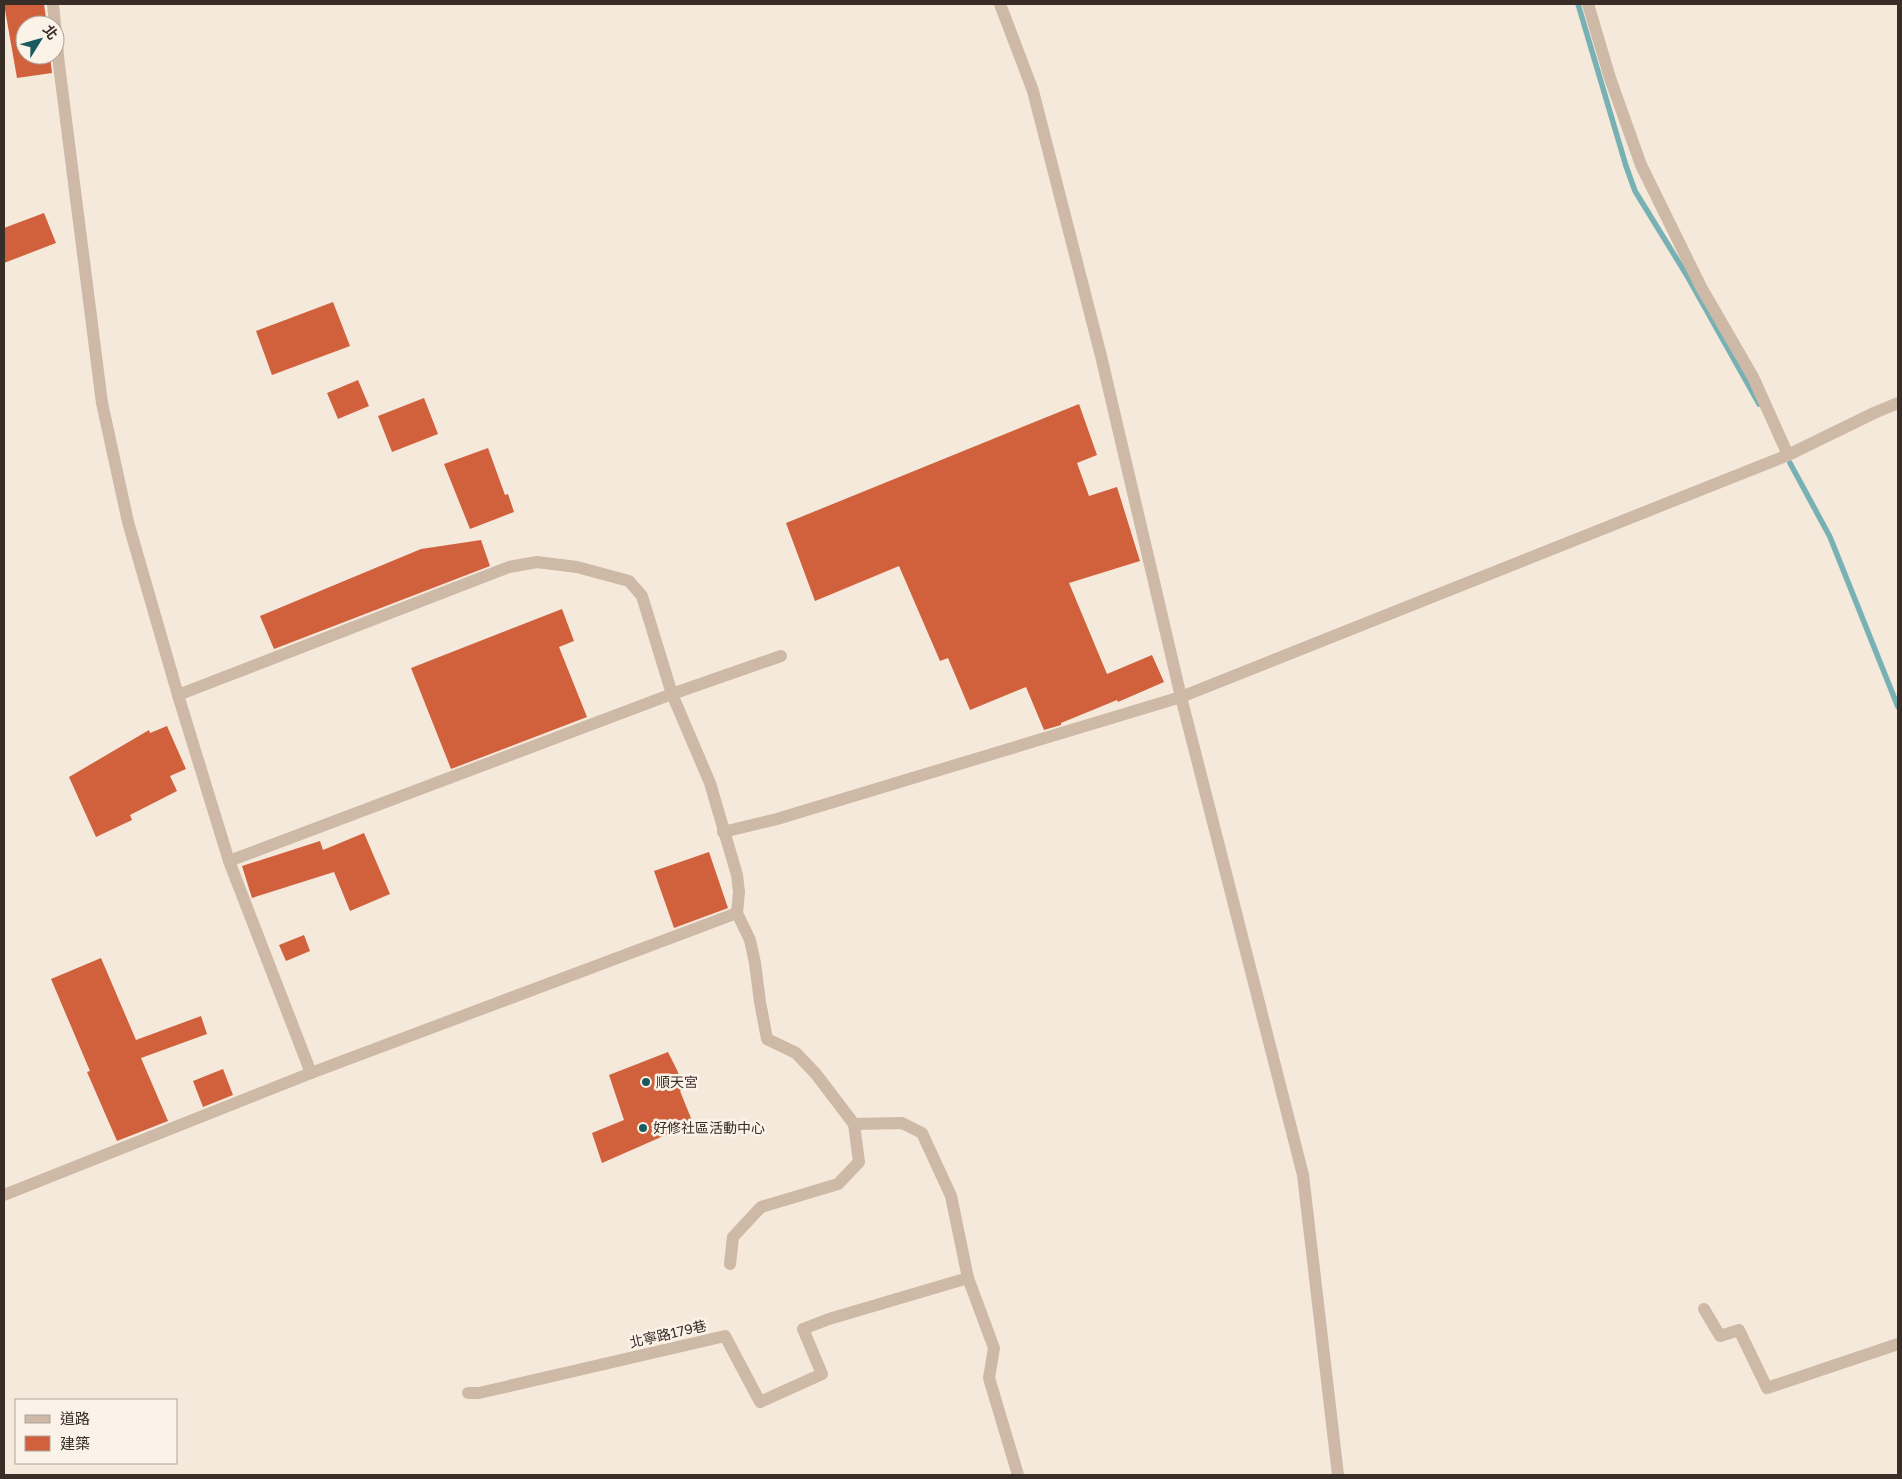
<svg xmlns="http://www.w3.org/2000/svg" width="1902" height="1479" viewBox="0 0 1902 1479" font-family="'Golos Text','Noto Sans TC',sans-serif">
<rect width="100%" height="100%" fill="#f4e9db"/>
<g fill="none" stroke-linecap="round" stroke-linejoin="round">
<g stroke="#78b1b4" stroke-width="5.5">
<path d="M1578,4L1626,166L1635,191L1686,274L1759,404"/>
<path d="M1790,463L1830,537L1898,707"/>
</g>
</g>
<g fill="#d1613d">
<path d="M4,4H44L47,25H25V55H50L52,73L17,78Z"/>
<path d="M44,213L56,243L4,263V228Z"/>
<path d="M333,302L350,346L272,375L256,331Z"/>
<path d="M358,380L369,406L338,419L327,393Z"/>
<path d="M424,398L438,434L392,452L378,416Z"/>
<path d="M1079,404L1097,455L1077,463L1089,496L1117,487L1140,561L1069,583L1107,674L1152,655L1164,682L1118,702L1117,700L1061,723V725L1044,730L1026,687L970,710L948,658L940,661L899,566L815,601L786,523Z"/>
<path d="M488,448L505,495L508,494L514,512L470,529L444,464Z"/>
<path d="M481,540L490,566L274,649L260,616L421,549Z"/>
<path d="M562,609L574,641L559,647L587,717L451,769L411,668Z"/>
<path d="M167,726L186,769L170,776L177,791L130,815L132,820L96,837L69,777L149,730L150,733Z"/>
<path d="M364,833L390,894L350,911L334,872L252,898L242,866L320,841L323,850Z"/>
<path d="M709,852L728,908L674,928L654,871Z"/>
<path d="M304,935L310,951L286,961L279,945Z"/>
<path d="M101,958L136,1040L201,1016L207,1034L141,1058L168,1121L117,1141L87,1072L90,1071L51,979Z"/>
<path d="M668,1052L677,1070L684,1089L680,1091L693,1123L602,1163L592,1133L624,1120L609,1075Z"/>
<path d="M223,1069L233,1095L203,1107L193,1081Z"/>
</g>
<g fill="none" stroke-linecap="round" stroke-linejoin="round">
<g stroke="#ceb8a6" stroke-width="12">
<path d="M53,4L59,65L102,403L128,522L178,695L229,861L311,1073"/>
<path d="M1000,4L1033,91L1101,356L1181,697L1303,1175L1338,1475"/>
<path d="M1588,4L1610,78L1641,165L1701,287L1753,377L1788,455"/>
<path d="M178,695L509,567L537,562L577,567L629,581L642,596L672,694L710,783L737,875L739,892L737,913L750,940L755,963L760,1002L767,1039L796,1053L816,1074L854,1124L859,1162L838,1184L761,1207L733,1237L730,1264"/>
<path d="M723,832L777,819L1181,697L1788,455L1874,413L1898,403"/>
<path d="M229,861L672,694L781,656"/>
<path d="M854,1124L902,1123L922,1133L951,1196L968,1278L994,1348L989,1378L1018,1475"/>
<path d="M4,1195L311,1073L737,913"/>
<path d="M1704,1309L1720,1336L1739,1330L1767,1388L1898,1344"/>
<path d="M468,1393H479L725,1336L760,1402L822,1374L803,1329L829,1319L968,1278"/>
</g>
</g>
<g fill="#195a5f" stroke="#fbf3e8" stroke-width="2">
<circle cx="646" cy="1082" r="5"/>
<circle cx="643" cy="1128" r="5"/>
</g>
<g text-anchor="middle" stroke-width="5" stroke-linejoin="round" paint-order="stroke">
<g font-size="14" fill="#392d28" stroke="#fbf3e8" text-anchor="start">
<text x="656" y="1087">順天宮</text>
<text x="653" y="1133">好修社區活動中心</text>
</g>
<g font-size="14" fill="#392d28" stroke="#fbf3e8">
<text transform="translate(668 1334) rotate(-13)" y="5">北寧路179巷</text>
</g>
</g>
<rect width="1902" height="1479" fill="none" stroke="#392d28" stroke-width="10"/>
<rect x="15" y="1399" width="162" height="65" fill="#fbf3e8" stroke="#ada49b"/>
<rect x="25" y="1415" width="25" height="8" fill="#ceb8a6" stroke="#ada49b"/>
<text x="60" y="1424" font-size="15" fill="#392d28">道路</text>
<rect x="25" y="1436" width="25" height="15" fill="#d1613d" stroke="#ada49b"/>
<text x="60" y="1449" font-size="15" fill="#392d28">建築</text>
<g transform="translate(40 40) rotate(53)"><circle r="24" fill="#fbf3e8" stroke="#ada49b"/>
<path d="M0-4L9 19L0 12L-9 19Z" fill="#195a5f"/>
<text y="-8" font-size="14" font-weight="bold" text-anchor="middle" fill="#392d28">北</text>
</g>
</svg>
